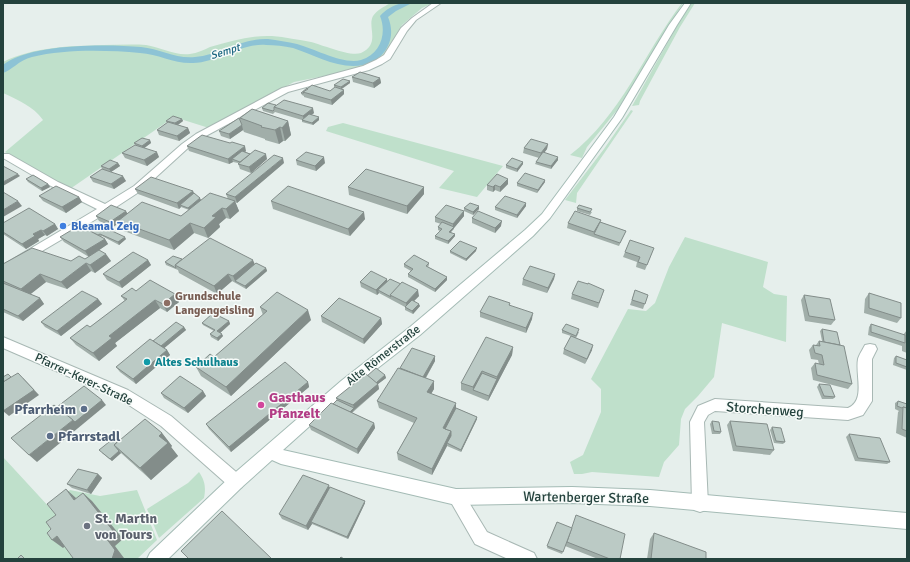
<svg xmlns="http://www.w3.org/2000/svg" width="910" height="562" viewBox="0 0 910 562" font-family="Signika,sans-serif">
<rect width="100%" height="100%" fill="#e6efec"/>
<g fill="#bfe0cb">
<path d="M390,3H433L422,8L402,25L385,54L378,60L367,67L346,70L344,72L294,82L209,128L174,117L70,189L5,152L43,120C33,106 18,100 3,93V62C33,47 70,46 103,45C117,45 132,44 146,45C160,47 175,56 190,54C197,53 204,50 210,47C231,41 251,35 272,36C285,37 299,40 311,42C323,45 350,57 361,53C381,44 367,27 373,16C377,10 384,7 390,3Z"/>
<path d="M682,3H683L618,109L587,147L582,158L570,155C621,116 644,53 682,3Z"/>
<path d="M692,3H695L680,27L640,101L639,105L632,106L681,19Z"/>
<path d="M631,110L633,111L577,193L576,203L565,200L604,149Z"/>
<path d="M343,123L503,166L477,197L439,188L454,171L326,131L328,127Z"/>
<path d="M685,237L768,262L763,287L774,294L787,296L786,342L722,323L714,377L698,396L685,409L681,419L679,445L664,462L659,477L592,472L582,474H574L570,462L583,455L601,412V389L591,379L628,309L646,311L655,303L669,267Z"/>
<path d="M3,457L50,508L70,490L100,496L137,490L157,540L137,559H3Z"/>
<path d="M199,472C205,481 206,487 204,498L159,538L147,509L188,483Z"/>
</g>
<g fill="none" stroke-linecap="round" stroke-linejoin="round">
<path fill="#8dc3d5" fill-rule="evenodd" d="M401,3H412L396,11L388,17C397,38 386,60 363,65C340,70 314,55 293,48C284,46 275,45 266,45C240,43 219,62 193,63C175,64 158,54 140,53C107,50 64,49 32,57C19,60 11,71 3,73V65C30,43 107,44 141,47C160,49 176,59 195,57C220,55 241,38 268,39C277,40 288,42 297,44C315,49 344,65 361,60C381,54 387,33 380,16C386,9 393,6 401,3Z"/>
<g stroke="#a8b8b4" stroke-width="2">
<g id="street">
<path d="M433,3H441L416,20L407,31L390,59L382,64L369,70L288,92L202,138L188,148L142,190L110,211L3,274V265L97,209L51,186L3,158V154H9L58,182L105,204L134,186L182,144L196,134L282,88L363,66L376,60L384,55L401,28L412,18Z"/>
<path d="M3,337L128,390L171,416L242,477L244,482L242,487L236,490L230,487L161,426L118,398L3,348Z"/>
<path d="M870,344L875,345L877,349L872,359V401L863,415L848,420L715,411L708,415L704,422L708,504L706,510L700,512L694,510L692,504L690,422L698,406L715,399L848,408C866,400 855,375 858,359C859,355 863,349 865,345Z"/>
<path d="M456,489L462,491L487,532L534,553L537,559H508L475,544L448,497L450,491Z"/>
</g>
</g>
<g stroke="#a4bbb5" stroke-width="2">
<path id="secondary" d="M685,3H691L677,25L622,118L550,218L533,236L420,335L351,389L283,450L456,489L572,487L650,490L907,513V529L650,506L572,503L456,505L281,464L272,460L242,487L168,559H147L150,553L230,477L341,381L410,327L525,230L542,214L614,117L669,25Z"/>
</g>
<use href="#street" fill="#fff" fill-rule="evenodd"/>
<use href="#secondary" fill="#fff" fill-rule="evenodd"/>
</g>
<g fill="#a1aea9">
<path d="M352,77L380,78L381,83L374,88L353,82Z"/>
<path d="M350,81V83L342,89L344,94L332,105L304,97V96L302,95L301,93L330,91L335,88L334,87V85Z"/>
<path d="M276,105L314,113L311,115L319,120L313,125L302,122V120L275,112L273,114L263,111L262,108Z"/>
<path d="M252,109L288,121L291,135L285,141H283L279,144L265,140V139L244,132L243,130L230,139L221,136L219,131Z"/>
<path d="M182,119L183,121L178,125L188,128L190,133L179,141L159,135L157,130L167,123L166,121Z"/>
<path d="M150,140L151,143L144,148L159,157L147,166L125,158L122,153L135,145L134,143Z"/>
<path d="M548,144L547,149L544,153L558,160L551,169L535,164L536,162L539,158L523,153L524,148Z"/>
<path d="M187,146L246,151L245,152L267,159L251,173L240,169L238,163L233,162L229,164L189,151Z"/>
<path d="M296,160L325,163L316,171L297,165Z"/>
<path d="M523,162V164L517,172L506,168V165Z"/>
<path d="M118,163L120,166L111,172L126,181L114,189L93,182L90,177L102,169L101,166Z"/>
<path d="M284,163L237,203L235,202L239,211L230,219L226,218L219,224L220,227L208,238L194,233L174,250L124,231L119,223L113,227L99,221L96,216L127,214L181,216L189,210L181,207L179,209L138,194L135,189L193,191L194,193L201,200L228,199L226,194Z"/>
<path d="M26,179L48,184L50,187L42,191L28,182Z"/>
<path d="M508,179V184L500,192L495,190L493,192L487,190V185Z"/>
<path d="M545,182L537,193L517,186V183Z"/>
<path d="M348,187H424V194L407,214L349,195Z"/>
<path d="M39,196L79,197L82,202L66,213L43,201Z"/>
<path d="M271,201L365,219L350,236L273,209Z"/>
<path d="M526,203V206L517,218L495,210V207Z"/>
<path d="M464,208L479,209L473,215L464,211Z"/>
<path d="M577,208L592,212L590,215L577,211Z"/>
<path d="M464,211V216L454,228V229L451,232L455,236L448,244L435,239V236L440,231L438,230V227L441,224L435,222V217Z"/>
<path d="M472,218L501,226L495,233L472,223Z"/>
<path d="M601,220L600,222L626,231L619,246L567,228L568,223Z"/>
<path d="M3,223L55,224L58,229L47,236L45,235L38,239L39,241L26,249L3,234Z"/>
<path d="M90,231L126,239L119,245L102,236L101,237L105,239L108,244L99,250L111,261L95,273L91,271L67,289L46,282L30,294L40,298L44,304L23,321L3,312V264L71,261L85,259L89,257L64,242L60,237Z"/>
<path d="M450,251H476L466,261L450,253Z"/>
<path d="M625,252L652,253L645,270L636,267L637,262L623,257Z"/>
<path d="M182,259L255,265L266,268L267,271L246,289L232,281L217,294L179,273L178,270L166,265L165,262Z"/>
<path d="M148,260L151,265L122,288L107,280L103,274Z"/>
<path d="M429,263V265L428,267L447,277V280L435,292L408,277V274L411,271L404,267V264Z"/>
<path d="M555,274L554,279L547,293L522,285L523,279Z"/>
<path d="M360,282H387L419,296L414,301L420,306L413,314L405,310V307L379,293L377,295L361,287Z"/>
<path d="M604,290L598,308L571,299L572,294Z"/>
<path d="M635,290L648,295L643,309L630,305Z"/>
<path d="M136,291L175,294L179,302L167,312L160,308L115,343L117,346L99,361L76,345L70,338L90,327L125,301L121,296Z"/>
<path d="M869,293L901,318L897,323L864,313L865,299Z"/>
<path d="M804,295L835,320L831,325L805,321L801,300Z"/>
<path d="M98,299L102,304L61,336L45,327L41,322Z"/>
<path d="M510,303V306L532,319L526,333L480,317V312Z"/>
<path d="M260,307L311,320L231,396L201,376L196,367L214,357L263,315Z"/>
<path d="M321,316L381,318L382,324L364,344L322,322Z"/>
<path d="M229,321L230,324L220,333L223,336L218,341L211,337L210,334L214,331L203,325L202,323Z"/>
<path d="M871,324L903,335L907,330V353L902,351V346L868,335L869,327Z"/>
<path d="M184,327L186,330L164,348L167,350L170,355L136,384L120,372L116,367L153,341Z"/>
<path d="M822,329L840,345L852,384L848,389L813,380L811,368L815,363L819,364L818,360L811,359L809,350L813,345H816L819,341H822L820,331Z"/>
<path d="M562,330L579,332L576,338L592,350L585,364L563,354L564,349L571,336L562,333Z"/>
<path d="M513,347L512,355L488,401L461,390V383Z"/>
<path d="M435,356V361L426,378L434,389L431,394L456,408L477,417V419L461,452L447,446L432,475L398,460L397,453L414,423L379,408L377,401L400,368Z"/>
<path d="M896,356L907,360V370L893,365L894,358Z"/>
<path d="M385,375L386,378L378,384L379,389L352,413L374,423L375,428L358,454L311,430L309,425L337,401L336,398L367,376Z"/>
<path d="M308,382L309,387L231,452L209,429L206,424Z"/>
<path d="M819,384L835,397L833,399H822L817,387Z"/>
<path d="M203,391L206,396L188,413L164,398L161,393Z"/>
<path d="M898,401L907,404V438L896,433L898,412L899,411L895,409V403Z"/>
<path d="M712,421L721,432L720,434H712L710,424Z"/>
<path d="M730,421L774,450L770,455L733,451L727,425Z"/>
<path d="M772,427L785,442L783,444L774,443L770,430Z"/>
<path d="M162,433L172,446L171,447L178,456L151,480L121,453L112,461L102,453L118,441Z"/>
<path d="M849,434L890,462L887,464L855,461L846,437Z"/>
<path d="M98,474L102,478L91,494L72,488L67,484Z"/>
<path d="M330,487L365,503L348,539L312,524L308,530L282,519L279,514Z"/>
<path d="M557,522L620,559H598L565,546L562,554L547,548Z"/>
<path d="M654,533L706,559H647L650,539Z"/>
</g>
<g fill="#838d8a">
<path d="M380,78L381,83L374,88L373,83Z"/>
<path d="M350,81V83L341,89V87Z"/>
<path d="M344,90V94L332,105L331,100Z"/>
<path d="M313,108L314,113L304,121L303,116Z"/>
<path d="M319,117V120L313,125L312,123Z"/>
<path d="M182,119L183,121L176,126L175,123Z"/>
<path d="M288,121L291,135L285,141L282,128Z"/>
<path d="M242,125L243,130L230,139L229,134Z"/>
<path d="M280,127L283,141L279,144L275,130Z"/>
<path d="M188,128L190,133L179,141L177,136Z"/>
<path d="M150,140L151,143L143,149L142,146Z"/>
<path d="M548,144L547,149L540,158L541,153Z"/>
<path d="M245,146L246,151L235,160L232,159L233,162L229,164L228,159Z"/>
<path d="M157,152L159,157L147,166L144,160Z"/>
<path d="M266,154L267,159L251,173L249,167Z"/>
<path d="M324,157L325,163L316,171L315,166Z"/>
<path d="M558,157V160L551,169V166Z"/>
<path d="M283,158L284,163L237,203L235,197Z"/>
<path d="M523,162V164L517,172V169Z"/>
<path d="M118,163L120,166L111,172L109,169Z"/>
<path d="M18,174L20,176L3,186V182Z"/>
<path d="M123,176L126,181L114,189L111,184Z"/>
<path d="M508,179V184L500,192V187Z"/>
<path d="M545,180V182L537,193L538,190Z"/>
<path d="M48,184L50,187L42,191L41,188Z"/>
<path d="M495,185V190L493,192V187Z"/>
<path d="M424,187V194L407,214V206Z"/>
<path d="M193,191L195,196L180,205L181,207L179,209L177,203Z"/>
<path d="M79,197L82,202L66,213L62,207Z"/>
<path d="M200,198L201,200L189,210L188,208Z"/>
<path d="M18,201L22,206L3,217V210Z"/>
<path d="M235,201L239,211L230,219L226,209Z"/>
<path d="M526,203V206L517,218V215Z"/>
<path d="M479,206V209L473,215V212Z"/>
<path d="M222,208L226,218L219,224L220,227L208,238L204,228L212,216Z"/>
<path d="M126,211L129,216L118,221L119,223L113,227L110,222Z"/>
<path d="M464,211V216L449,234V232L453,227V224Z"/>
<path d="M364,212L365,219L350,236L348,229Z"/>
<path d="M502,221L501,226L495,233V228Z"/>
<path d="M190,223L194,233L174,250L169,240Z"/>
<path d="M55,224L58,229L47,236L43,231Z"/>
<path d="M41,230L45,235L38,239L39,241L26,249L22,244L33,234Z"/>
<path d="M455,234V236L448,244V241Z"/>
<path d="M125,237L126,239L119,245L118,242Z"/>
<path d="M105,239L108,244L89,257L85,251Z"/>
<path d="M477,248L476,251L466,261V259Z"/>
<path d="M106,254L111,261L95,273L90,265Z"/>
<path d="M148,260L151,265L122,288L119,282Z"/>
<path d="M253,260L256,267L235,281L233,276Z"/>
<path d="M86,263L91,271L67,289L61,282Z"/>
<path d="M266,268L267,271L246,289L245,286Z"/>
<path d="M40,274L46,282L27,297L21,289Z"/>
<path d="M228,274L232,281L217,294L214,286Z"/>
<path d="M555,274L554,279L547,293L548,288Z"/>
<path d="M447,277V280L435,292V289Z"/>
<path d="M387,279L388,284L378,290L379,293L377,295L376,290Z"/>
<path d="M418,290L419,296L407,308L406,303Z"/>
<path d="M175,294L179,302L167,312L163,304Z"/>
<path d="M40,298L44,304L23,321L18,316Z"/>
<path d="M98,299L102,304L61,336L57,331Z"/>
<path d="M155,300L160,308L115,343L117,346L99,361L93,353L109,336Z"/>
<path d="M419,304L420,306L413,314L412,311Z"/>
<path d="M308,310L311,320L231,396L226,387Z"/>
<path d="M533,313L532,319L526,333V328Z"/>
<path d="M381,318L382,324L364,344L363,339Z"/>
<path d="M229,321L230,324L219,334L217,331Z"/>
<path d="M184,327L186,330L162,350L160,347Z"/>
<path d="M222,334L223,336L218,341L217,338Z"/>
<path d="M593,345L592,350L585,364L587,359Z"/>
<path d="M513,347L512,355L488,401L489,396L497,379V377Z"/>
<path d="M167,350L170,355L136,384L133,379Z"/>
<path d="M435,356V361L422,384V379Z"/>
<path d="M482,371V378L473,390V395V387Z"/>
<path d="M385,375L386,378L378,384L379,389L354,410L349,416L348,413L354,408L353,405L375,384Z"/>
<path d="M23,378L39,395L9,416L3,411Z"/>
<path d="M434,381V389L428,399L427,392Z"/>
<path d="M308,382L309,387L231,452L229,447Z"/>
<path d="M203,391L206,396L188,413L184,408Z"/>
<path d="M102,400L106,405L37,462L29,455L73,420Z"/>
<path d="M456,403V410L444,433L443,428Z"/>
<path d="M477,417V419L461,452V450Z"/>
<path d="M374,423L375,428L358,454L357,449Z"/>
<path d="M451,431V438L447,443V446L432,475V469Z"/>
<path d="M162,433L172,446L171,447L178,456L151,480L140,468L159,436Z"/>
<path d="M119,451L121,453L112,461L110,459Z"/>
<path d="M98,474L102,478L91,494L87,490Z"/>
<path d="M329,485L330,489L311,522L312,524L308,530L306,526Z"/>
<path d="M66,489L76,498L84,508L74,500Z"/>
<path d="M83,493L92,501L123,539L115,546L124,558V559H112L106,538Z"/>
<path d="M365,501V503L348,539L347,537Z"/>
<path d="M57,536L68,544L63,548L52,540Z"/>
</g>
<g fill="#bbcac5" stroke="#838d8a">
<path d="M360,72L380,78L373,83L352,77Z"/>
<path d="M343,79L350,81L341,87L334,85Z"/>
<path d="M312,85L330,91L335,87L344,90L331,100L303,92Z"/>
<path d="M307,88L308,89L303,92L304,93H301Z"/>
<path d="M284,100L313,108L303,116L274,107Z"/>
<path d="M268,103L276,105L274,107V110L273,111L262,108Z"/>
<path d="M252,109L288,121L282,128L280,127L275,130L261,127L262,126L240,118Z"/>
<path d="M309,114L319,117L312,123L302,120Z"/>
<path d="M173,116L182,119L175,123L166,121Z"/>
<path d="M239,118L242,125L229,134L219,131Z"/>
<path d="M168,122L188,128L177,136L157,130Z"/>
<path d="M202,135L230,143L232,142L245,146L228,159L187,146Z"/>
<path d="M142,138L150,140L142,146L134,143Z"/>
<path d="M531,139L548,144L541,153L524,148Z"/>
<path d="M135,145L157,152L144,160L122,153Z"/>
<path d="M255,150L266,154L249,167L238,164Z"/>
<path d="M242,151L250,154L240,162L232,159Z"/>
<path d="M306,152L324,157L315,166L296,160Z"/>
<path d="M543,152L558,157L551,166L536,162Z"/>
<path d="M274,155L283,158L235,197L226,194Z"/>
<path d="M512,158L523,162L517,169L506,165Z"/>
<path d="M110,160L118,163L109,169L101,166Z"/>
<path d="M3,166L18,174L3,182Z"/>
<path d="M102,169L123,176L111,184L90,177Z"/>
<path d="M366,169L424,187L407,206L348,187Z"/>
<path d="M525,173L545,180L538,190L517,183Z"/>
<path d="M497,174L508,179L500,187L495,185L493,187L487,185Z"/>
<path d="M33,175L48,184L41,188L26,179Z"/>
<path d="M151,177L193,191L177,203L135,189Z"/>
<path d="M56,186L79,197L62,207L39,196Z"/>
<path d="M288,186L364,212L348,229L271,201Z"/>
<path d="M3,192L18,201L3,210Z"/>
<path d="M194,193L200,198L188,208L180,205Z"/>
<path d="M210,193L235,201L226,209L222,208L212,216L216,217L204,228L190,223L169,240L118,221L142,202L181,216Z"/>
<path d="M505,196L526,203L517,215L495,207Z"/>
<path d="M470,203L479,206L473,212L464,208Z"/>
<path d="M111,205L126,211L110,222L96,216Z"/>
<path d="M446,205L464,211L453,224L435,217Z"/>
<path d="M579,205L592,209L590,212L577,208Z"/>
<path d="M29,208L55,224L43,231L41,230L33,234L35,236L22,244L3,232V223Z"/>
<path d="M478,211L502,221L495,228L472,218Z"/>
<path d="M575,211L601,220L594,232L568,223Z"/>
<path d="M442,222L454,227L449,232L455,234L448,241L435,236L442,229L438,227Z"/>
<path d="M600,222L626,231L620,243L594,234Z"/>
<path d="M80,225L105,239L85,251L60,237Z"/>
<path d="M99,225L125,237L118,242L100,234L98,235L90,231Z"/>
<path d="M210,238L253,260L233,276L228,274L214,286L175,265Z"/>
<path d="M630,240L654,248L647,265L638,262L640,257L625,252Z"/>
<path d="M460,241L477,248L466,259L450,251Z"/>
<path d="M32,248L71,261L79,256L85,259L99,250L106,254L90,265L86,263L61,282L40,274L21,289L3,281V264Z"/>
<path d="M133,252L148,260L119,282L103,274Z"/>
<path d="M414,255L429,263L426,266L447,277L435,289L408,274L413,269L404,264Z"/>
<path d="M173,256L182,259L175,265L176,268L165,262Z"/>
<path d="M256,263L266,268L245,286L235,281Z"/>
<path d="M530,266L555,274L548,288L523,279Z"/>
<path d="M371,271L387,279L376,290L360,282Z"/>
<path d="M390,279L401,284L390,295L391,297L378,290Z"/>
<path d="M150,280L175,294L163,304L155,300L109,336L112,338L93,353L70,338L87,325L90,327L127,299L121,296L132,288L136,291Z"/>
<path d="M578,281L588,284V283L604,290L599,303L572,294Z"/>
<path d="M402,282L418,290L406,303L390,295Z"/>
<path d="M3,283L40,298L18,316L3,309Z"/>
<path d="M635,290L648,295L645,304L632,300Z"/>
<path d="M82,291L98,299L57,331L41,322Z"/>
<path d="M277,292L308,310L226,387L196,367L210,354L214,357L267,311L260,307Z"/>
<path d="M869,293L901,303V318L869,308Z"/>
<path d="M804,295L830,299L835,320L809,316Z"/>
<path d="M489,296L510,303L509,305L533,313L526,328L480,312Z"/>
<path d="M339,298L381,318L363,339L321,316Z"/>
<path d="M412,300L419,304L412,311L405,307Z"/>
<path d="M213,313L229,321L217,331L222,334L217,338L210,334L215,330L202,323Z"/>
<path d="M176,322L184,327L161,346L153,341Z"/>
<path d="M566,324L579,329L576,336L562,330Z"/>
<path d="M871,324L905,335V343L871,332Z"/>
<path d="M822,329L837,332L840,345L824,342Z"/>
<path d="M571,336L593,345L587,359L564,349Z"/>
<path d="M486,337L513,347L497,377L482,371L473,387L461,383Z"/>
<path d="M150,339L167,350L133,379L116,367Z"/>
<path d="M819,341L844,346L852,384L817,375L815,363L824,365L822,355L815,353L813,345L820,346Z"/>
<path d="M412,348L435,356L423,377L400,368Z"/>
<path d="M896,356L907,360V367L896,363Z"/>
<path d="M285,362L308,382L229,447L206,424Z"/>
<path d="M376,368L385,375L376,383L367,376Z"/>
<path d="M398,368L434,381L427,392L456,403L443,428L451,431L432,469L397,453L417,418L377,401Z"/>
<path d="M18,373L34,390L3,411V382Z"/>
<path d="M482,373L497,379L489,396L473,390Z"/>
<path d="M8,374L11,377L3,382V377Z"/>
<path d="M366,374L378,384L353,405L336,398Z"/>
<path d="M180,376L203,391L184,408L161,393Z"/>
<path d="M819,384L830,385L835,397L824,396Z"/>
<path d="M84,386L102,400L75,422L57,407Z"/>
<path d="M337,400L354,408L350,412L333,404Z"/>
<path d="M898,401L907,404V408L903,407L902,408L897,406Z"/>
<path d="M331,403L374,423L357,449L309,425Z"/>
<path d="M54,405L73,420L29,455L11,438Z"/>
<path d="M903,407L907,408V431L902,429Z"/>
<path d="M456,408L477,417L461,450L447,443L451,436V431L445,429Z"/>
<path d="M145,419L162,433L159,436L168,443L140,468L114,445Z"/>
<path d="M712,421L719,422L721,432L714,431Z"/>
<path d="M730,421L767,424L774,450L736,446Z"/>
<path d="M772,427L781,428L785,442L776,441Z"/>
<path d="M849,434L880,438L890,462L858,458Z"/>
<path d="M114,438L118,441L114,445L119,451L110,459L99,450Z"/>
<path d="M78,469L98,474L87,490L67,484Z"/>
<path d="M303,475L329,485L306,526L279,514Z"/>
<path d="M330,487L365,501L347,537L311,522Z"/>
<path d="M66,489L74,500L83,493L114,532L106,538L115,550L112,559H72L73,558L57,536L52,540L47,533L51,529L46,522L56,515L47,504Z"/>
<path d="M222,511L272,559H189L181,551Z"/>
<path d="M576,515L625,534L620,559H610L567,542Z"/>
<path d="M557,522L572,528L563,552L547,546Z"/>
<path d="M654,533L706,552V559H651Z"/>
<path d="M21,555L25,559H17Z"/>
<path d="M341,557L344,559H339Z"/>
</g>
<circle fill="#3f7fe0" stroke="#f7fbf9" stroke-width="1.5" cx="63" cy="226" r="4"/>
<circle fill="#8d6e63" stroke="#f7fbf9" stroke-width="1.5" cx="167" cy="303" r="4"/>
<circle fill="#0f9aa8" stroke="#f7fbf9" stroke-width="1.5" cx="147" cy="362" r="4"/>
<circle fill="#d1479c" stroke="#f7fbf9" stroke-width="1.5" cx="261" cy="405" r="4"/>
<g fill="#5c6f8a" stroke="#f7fbf9" stroke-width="1.5">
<circle cx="84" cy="409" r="4"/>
<circle cx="50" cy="436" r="4"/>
</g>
<circle fill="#6b7280" stroke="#f7fbf9" stroke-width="1.5" cx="87" cy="526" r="4"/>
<g text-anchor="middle" stroke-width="3" stroke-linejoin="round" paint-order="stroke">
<g font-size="11" font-style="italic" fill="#1b6681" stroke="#f7fbf9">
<text transform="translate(225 51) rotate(-17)" y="4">Sempt</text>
</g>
<g font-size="12" font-weight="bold" fill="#366cbe" stroke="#f7fbf9" text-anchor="start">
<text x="71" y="230">Bleamal Zeig</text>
</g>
<g font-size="12" font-weight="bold" fill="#785e54" stroke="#f7fbf9" text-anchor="start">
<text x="175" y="300">Grundschule<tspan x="175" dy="14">Langengeisling</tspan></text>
</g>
<g font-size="12" fill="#24423d" stroke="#f7fbf9">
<text transform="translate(383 355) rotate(-38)" y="4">Alte Römerstraße</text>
<text transform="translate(84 379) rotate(25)" y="4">Pfarrer-Kerer-Straße</text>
</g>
<g font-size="12" font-weight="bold" fill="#0d838f" stroke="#f7fbf9" text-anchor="start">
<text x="155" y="366">Altes Schulhaus</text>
</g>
<g font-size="14" font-weight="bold" fill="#b23c85" stroke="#f7fbf9" text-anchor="start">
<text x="269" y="402">Gasthaus<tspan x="269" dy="16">Pfanzelt</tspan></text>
</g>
<g font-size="14" font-weight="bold" fill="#4e5e75" stroke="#f7fbf9" text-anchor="end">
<text x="76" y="414">Pfarrheim</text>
<text x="58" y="441" text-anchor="start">Pfarrstadl</text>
</g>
<g font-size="14" fill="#24423d" stroke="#f7fbf9">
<text transform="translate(765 409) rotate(4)" y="5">Storchenweg</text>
<text transform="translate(586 497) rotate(1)" y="5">Wartenberger Straße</text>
</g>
<g font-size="14" font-weight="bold" fill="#5b616d" stroke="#f7fbf9" text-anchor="start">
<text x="95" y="523">St. Martin<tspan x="95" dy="16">von Tours</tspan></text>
</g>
</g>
<rect width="910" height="562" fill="none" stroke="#24423d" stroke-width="8"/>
</svg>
